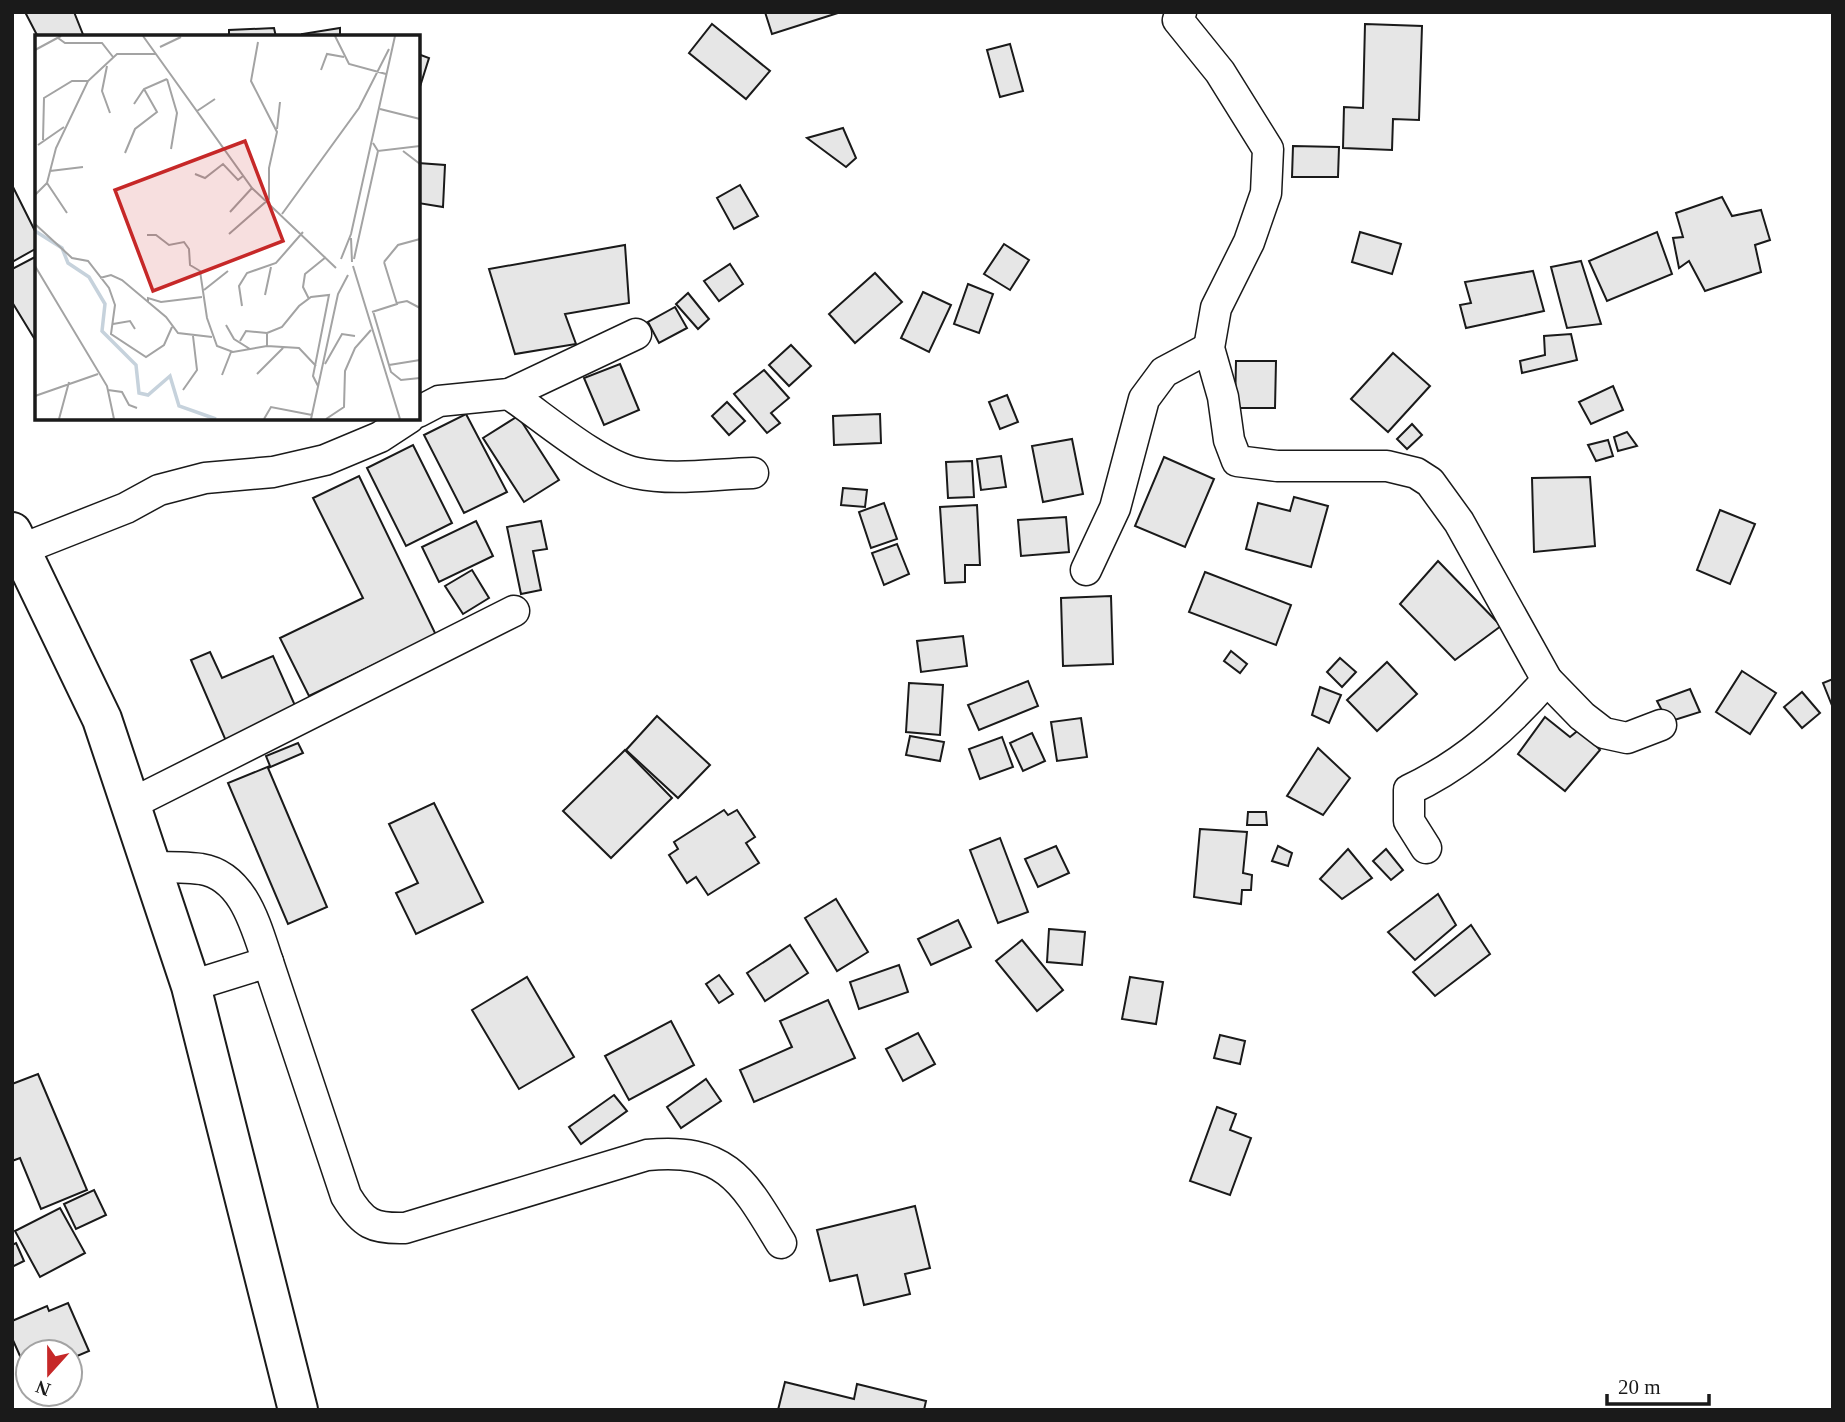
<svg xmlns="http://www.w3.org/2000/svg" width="1845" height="1422" viewBox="0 0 1845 1422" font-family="Georgia,serif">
<rect width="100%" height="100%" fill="#fff"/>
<g fill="#e6e6e6" stroke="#1a1a1a" stroke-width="2">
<path d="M25,12H74L84,37H38Z"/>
<path d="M765,12H841L772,34Z"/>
<path d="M712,24L770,71L746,99L689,53Z"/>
<path d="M1365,24L1422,26L1419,120L1393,119L1392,150L1343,148L1344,107L1363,108Z"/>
<path d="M274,28L276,37H229V30Z"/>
<path d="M340,28V37H302V34Z"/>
<path d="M1010,44L1023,91L1000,97L987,50Z"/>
<path d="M418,54L429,58L418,93Z"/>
<path d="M843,128L856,158L846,167L807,138Z"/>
<path d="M1293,146L1339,147L1338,177H1292Z"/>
<path d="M418,163L445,165L443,207L418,203Z"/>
<path d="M12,185L37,235V248L12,262Z"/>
<path d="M740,185L758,216L734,229L717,198Z"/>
<path d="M1722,197L1732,216L1761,210L1770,240L1755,245L1761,272L1705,291L1689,261L1679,268L1673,238L1683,237L1676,213Z"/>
<path d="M1360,232L1401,244L1392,274L1352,262Z"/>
<path d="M1657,232L1672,274L1607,301L1589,261Z"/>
<path d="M1004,244L1029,260L1010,290L984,274Z"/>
<path d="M625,245L629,303L565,314L576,344L515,354L489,269Z"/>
<path d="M37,256V343L12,302V269Z"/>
<path d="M1581,261L1601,324L1567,328L1551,267Z"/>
<path d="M730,264L743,284L719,301L704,281Z"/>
<path d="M1533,271L1544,311L1466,328L1460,305L1471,303L1465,282Z"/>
<path d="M875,273L902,302L855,343L829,314Z"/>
<path d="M968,284L993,294L979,333L954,324Z"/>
<path d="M923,292L951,305L929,352L901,338Z"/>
<path d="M688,293L709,319L698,329L676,304Z"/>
<path d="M675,307L687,328L659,343L648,322Z"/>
<path d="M1571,334L1577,360L1522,373L1520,361L1545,355L1544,336Z"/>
<path d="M791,345L811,366L789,386L769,365Z"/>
<path d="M1393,353L1430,386L1388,432L1351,399Z"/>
<path d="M1236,361H1276L1275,408H1235Z"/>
<path d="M620,364L639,410L604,425L584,378Z"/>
<path d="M764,370L789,398L771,413L780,423L767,433L734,394Z"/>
<path d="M1613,386L1623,410L1591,424L1579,402Z"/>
<path d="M1007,395L1018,422L1000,429L989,402Z"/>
<path d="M727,402L745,421L729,435L712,416Z"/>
<path d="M466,414L507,492L464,513L424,435Z"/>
<path d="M880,414L881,443L834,445L833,416Z"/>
<path d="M518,416L559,480L524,502L483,438Z"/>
<path d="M1412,424L1422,435L1407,449L1397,439Z"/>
<path d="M1627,432L1637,446L1618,451L1614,437Z"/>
<path d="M1072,439L1083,494L1043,502L1032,446Z"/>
<path d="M1608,440L1613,456L1596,461L1588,445Z"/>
<path d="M413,445L452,523L406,546L367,468Z"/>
<path d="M1001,456L1006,487L981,490L977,459Z"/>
<path d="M1164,457L1214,479L1185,547L1135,526Z"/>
<path d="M972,461L974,497L948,498L946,462Z"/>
<path d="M359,476L436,635L309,696L280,638L363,598L313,498Z"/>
<path d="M1590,477L1595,546L1534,552L1532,478Z"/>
<path d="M843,488L867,490L865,507L841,505Z"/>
<path d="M1294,497L1328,506L1311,567L1246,549L1258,503L1290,511Z"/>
<path d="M884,503L897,539L871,548L859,512Z"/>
<path d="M977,505L980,565H965V582L945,583L940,507Z"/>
<path d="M1720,510L1755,524L1730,584L1697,570Z"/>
<path d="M1066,517L1069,552L1021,556L1018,520Z"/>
<path d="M476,521L493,556L439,582L422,547Z"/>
<path d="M541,521L547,549L533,551L541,590L521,594L507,527Z"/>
<path d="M897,544L909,574L884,585L872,553Z"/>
<path d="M1438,561L1501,626L1455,660L1400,604Z"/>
<path d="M472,570L489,598L463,614L445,586Z"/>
<path d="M1205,572L1291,605L1276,645L1189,612Z"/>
<path d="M1111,596L1113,664L1063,666L1061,598Z"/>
<path d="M963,636L967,666L921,672L917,641Z"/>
<path d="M1231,651L1247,664L1240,673L1224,661Z"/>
<path d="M210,652L222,678L273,656L297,710L226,741L191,660Z"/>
<path d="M1340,658L1356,672L1342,687L1327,672Z"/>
<path d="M1387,662L1417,694L1377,731L1347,700Z"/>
<path d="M1742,671L1776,693L1750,734L1716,712Z"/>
<path d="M1833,679V708L1823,683Z"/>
<path d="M1028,681L1038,706L979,730L968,705Z"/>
<path d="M909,683L943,685L940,735L906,732Z"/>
<path d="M1320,687L1341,695L1329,723L1312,715Z"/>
<path d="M1690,689L1700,712L1668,722L1657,701Z"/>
<path d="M1802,692L1820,713L1802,728L1784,707Z"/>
<path d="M657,716L710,765L678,798L626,750Z"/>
<path d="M1545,717L1570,737L1581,728L1600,750L1565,791L1518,754Z"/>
<path d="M1081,718L1087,757L1057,761L1051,722Z"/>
<path d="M1032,733L1045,761L1023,771L1010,743Z"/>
<path d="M910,736L944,742L940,761L906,755Z"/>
<path d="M1002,737L1013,767L980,779L969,749Z"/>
<path d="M298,743L303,753L268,768L327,907L288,924L228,783L270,766L266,756Z"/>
<path d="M1318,748L1350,778L1323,815L1287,796Z"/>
<path d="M625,750L672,798L611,858L563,811Z"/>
<path d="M434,803L483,902L416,934L396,893L418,883L389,824Z"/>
<path d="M724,810L728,815L737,810L755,837L746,843L759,863L708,895L696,877L687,883L669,855L678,849L674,842Z"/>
<path d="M1248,812H1266L1267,825H1247Z"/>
<path d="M1200,829L1247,832L1243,873L1252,875L1251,890H1242L1241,904L1194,897Z"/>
<path d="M1000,838L1028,912L998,923L970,850Z"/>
<path d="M1056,846L1069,873L1038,887L1025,859Z"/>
<path d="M1278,846L1292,853L1288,866L1272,861Z"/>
<path d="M1348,849L1372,878L1342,899L1320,879Z"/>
<path d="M1386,849L1403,870L1391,880L1373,861Z"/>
<path d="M1438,894L1456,925L1415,960L1388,932Z"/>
<path d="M836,899L868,952L837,971L805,918Z"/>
<path d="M958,920L971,947L931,965L918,939Z"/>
<path d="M1471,925L1490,954L1435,996L1413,972Z"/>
<path d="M1049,929L1085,932L1082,965L1047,962Z"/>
<path d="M1022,940L1063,990L1037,1011L996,961Z"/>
<path d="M790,945L808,973L765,1001L747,973Z"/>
<path d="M899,965L908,992L859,1009L850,982Z"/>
<path d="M719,975L733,994L719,1003L706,984Z"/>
<path d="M527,977L574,1057L519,1089L472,1010Z"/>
<path d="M1130,977L1163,982L1156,1024L1122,1019Z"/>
<path d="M828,1000L855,1058L754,1102L740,1070L792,1047L780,1021Z"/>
<path d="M671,1021L694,1065L629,1100L605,1056Z"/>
<path d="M918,1033L935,1064L903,1081L886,1049Z"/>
<path d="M1220,1035L1245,1041L1240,1064L1214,1058Z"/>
<path d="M38,1074L87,1190L41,1209L20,1158L12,1161V1084Z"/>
<path d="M706,1079L721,1101L681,1128L667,1107Z"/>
<path d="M614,1095L627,1111L581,1144L569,1127Z"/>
<path d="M1217,1107L1236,1114L1230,1130L1251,1138L1230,1195L1190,1181Z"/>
<path d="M94,1190L106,1215L76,1229L64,1204Z"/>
<path d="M915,1206L930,1268L905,1274L910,1294L864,1305L857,1275L830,1281L817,1230Z"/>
<path d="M60,1208L85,1253L40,1277L15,1231Z"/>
<path d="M16,1243L24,1261L12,1267V1245Z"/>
<path d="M68,1303L89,1351L70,1359V1352H28V1374L12,1338V1321L47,1306L49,1311Z"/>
<path d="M785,1382L854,1399L857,1384L926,1401L924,1410H778Z"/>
</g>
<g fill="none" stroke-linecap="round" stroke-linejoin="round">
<g stroke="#1a1a1a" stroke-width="33">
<g id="street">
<path d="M1181,12L1178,20L1220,72L1268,149L1266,193L1249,242L1216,308L1209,348L1223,397L1229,440L1237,461L1277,466H1387L1416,473L1430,482L1459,522L1547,680L1582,716L1604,733L1627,738L1661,725"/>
<path d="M509,394C543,417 598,465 636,473C673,481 715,474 753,473"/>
<path d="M418,412L439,401L509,394L636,334"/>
<path d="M12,553L126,508L159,490L205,478L273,472L325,460L380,437L409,418"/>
<path d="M1086,570L1115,508L1144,399L1164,372L1209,348"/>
<path d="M131,804L514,611"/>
<path d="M1426,848L1409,821V790C1464,764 1507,726 1547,680"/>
<path d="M151,867C167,867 185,867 201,869C244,876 256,927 268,962"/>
<path d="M191,986L268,962L346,1196C363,1224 373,1229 405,1228L647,1155C727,1147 744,1182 781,1243"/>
</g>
</g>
<g stroke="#1a1a1a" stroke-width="42">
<path id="secondary" d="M12,532L102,719L191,986L298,1410"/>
</g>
<use href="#street" stroke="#fff" stroke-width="30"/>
<use href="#secondary" stroke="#fff" stroke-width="38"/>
</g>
<g transform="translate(35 35)">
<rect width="385" height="385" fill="#fff"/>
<path fill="none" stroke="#c6d2dc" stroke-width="3.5" d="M0,196L27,213L33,228L54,242L70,269L67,296L101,330L104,358L113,360L135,341L144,371L181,384"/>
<path fill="none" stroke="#a3a3a3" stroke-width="2" d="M108,1L217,153L301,233M300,1L314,29L351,39M23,3L30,8H67L78,22M125,12L146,2M0,15L26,1M72,31L67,56L75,78M286,35L292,19L309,22M132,44L142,78L136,114M99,69L109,54L132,44M345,74L385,84M162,76L180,64M242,94L245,67M8,105L9,63L37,46H53M338,108L343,116L385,111M3,110L29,92M368,116L385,129M90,118L100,94L122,77L109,54M15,136L48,132M160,139L170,143L188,129L203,145L208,141M12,148L32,178M0,160L12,148L21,113L53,46L82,19H121M195,177L217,153M247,179L324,73L354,14M0,189L37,223L53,226L74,253L80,270L76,299L111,322L129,310L137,292M194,199L234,164V133L242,97L216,46L223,7M112,200H121L134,210L149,207L154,214L155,230L165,236L172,283L182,311L198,317L232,311L264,313L281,331M316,203L317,227M306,224L316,199L360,1M319,224L343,116M349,227L363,210L385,204M0,231L72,351L79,384H75M318,231L365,384M65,243L76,240L87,245L131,282L143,298L177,302M169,255L193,236M230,260L236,232M274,264L268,252L270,239L291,222M113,268V263L126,267L167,262M362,268L372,266L385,273M207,271L204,251L212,238L241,228L268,197M338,276L356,337L366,345L385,343M337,277L362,269L349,227M78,289L95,286L100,294M191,290L199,304L215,314M205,306L211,296L232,298M232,311V298L247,292L264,271L276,262L294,260L278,341L283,351M290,329L307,299L320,301M354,330L385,325M222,339L248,313M187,340L196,317M73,355L87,357L94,370L102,373M148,355L162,335L158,301M0,361L63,339M24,384L34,347M229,384L236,372L277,380M276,384L303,259L313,240M291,384L309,372L310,336L320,313L336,295"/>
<path fill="#c62828" fill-opacity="0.15" stroke="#c62828" stroke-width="3.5" d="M210,106L248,206L118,256L80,155Z"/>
<rect width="385" height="385" fill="none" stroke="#1a1a1a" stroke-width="3.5"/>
</g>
<rect width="1845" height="1422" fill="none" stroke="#1a1a1a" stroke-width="28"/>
<g transform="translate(49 1373) rotate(201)"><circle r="33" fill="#ffffff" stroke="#a3a3a3" stroke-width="2"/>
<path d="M0-5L12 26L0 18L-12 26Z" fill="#c62828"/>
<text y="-10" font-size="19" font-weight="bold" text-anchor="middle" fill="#1a1a1a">N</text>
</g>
<path d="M1607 1394v10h102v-10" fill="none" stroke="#1a1a1a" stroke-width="3.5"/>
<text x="1618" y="1394" font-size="21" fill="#1a1a1a" stroke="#ffffff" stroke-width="5" paint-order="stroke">20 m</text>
</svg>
